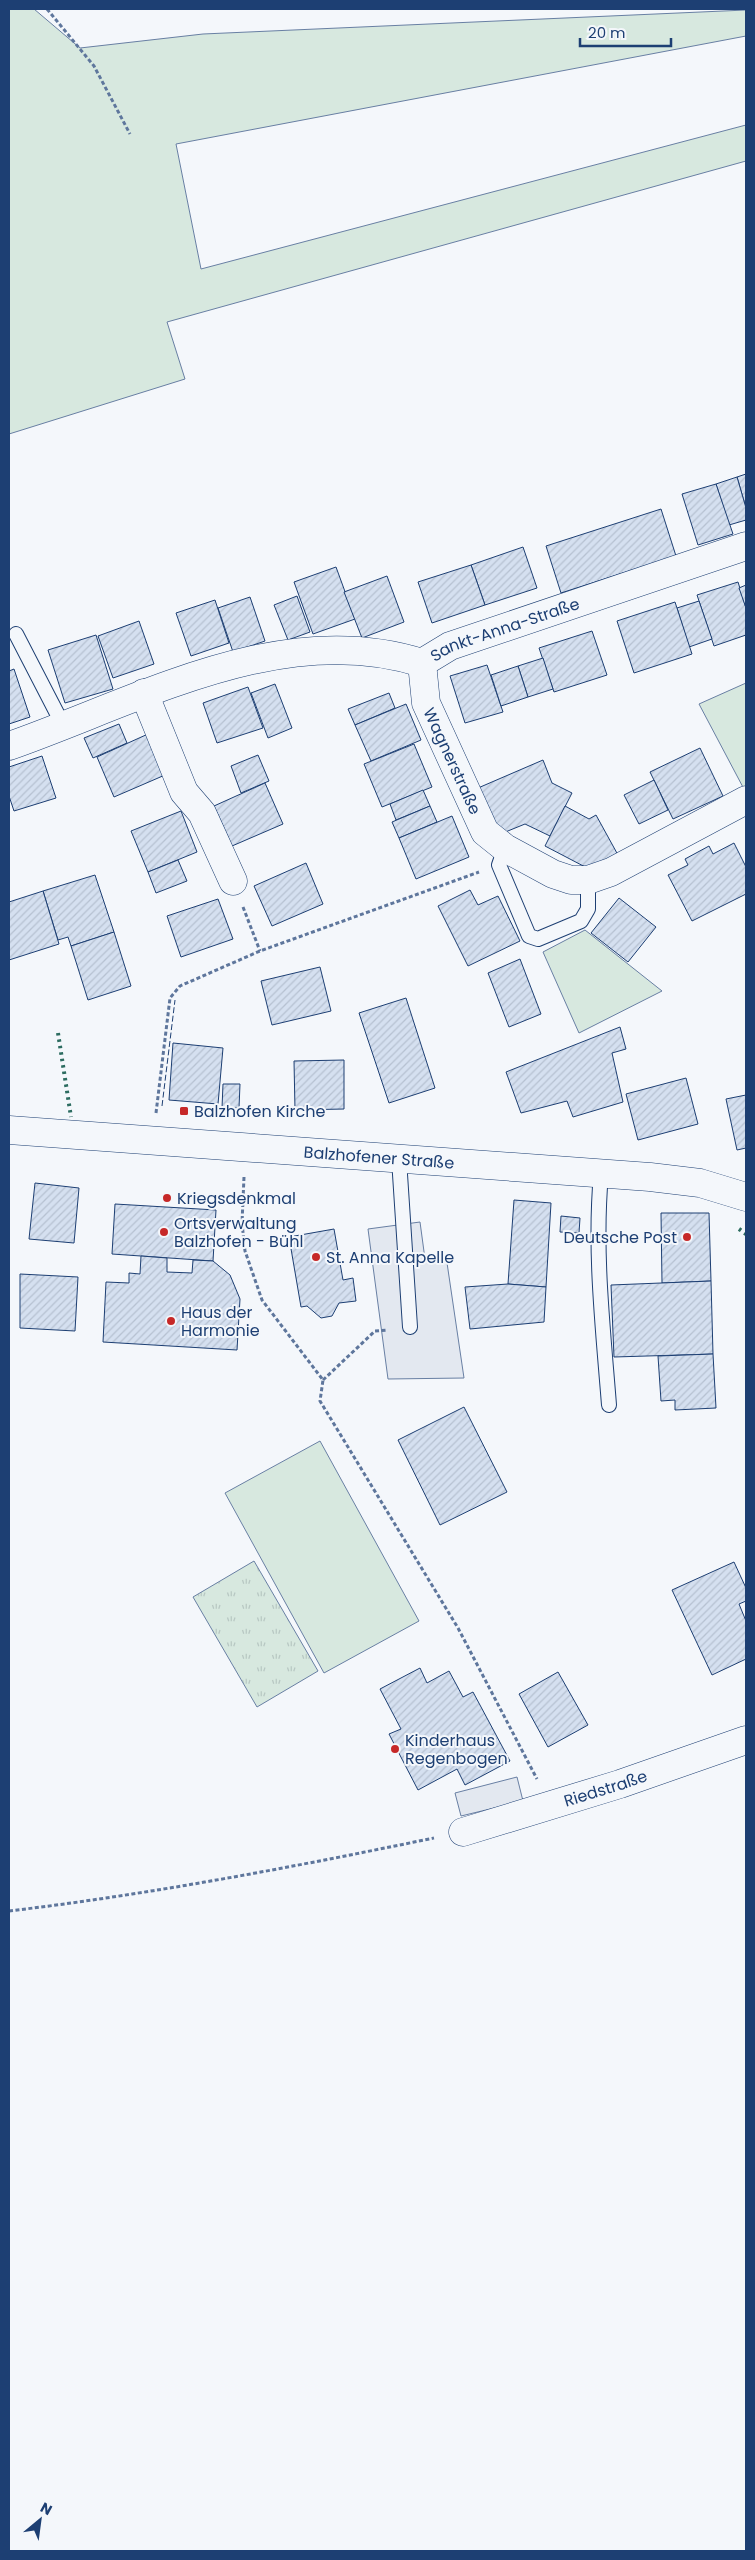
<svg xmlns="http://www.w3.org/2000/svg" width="755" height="2560" viewBox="0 0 755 2560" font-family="Poppins,sans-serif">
<defs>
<pattern id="park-tufts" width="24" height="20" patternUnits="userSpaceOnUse" patternTransform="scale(1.25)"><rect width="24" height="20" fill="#d7e8df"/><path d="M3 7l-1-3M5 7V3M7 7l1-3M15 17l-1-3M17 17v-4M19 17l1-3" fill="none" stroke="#b8c8c3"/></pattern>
<pattern id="building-hatch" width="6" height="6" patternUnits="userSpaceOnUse" patternTransform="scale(1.25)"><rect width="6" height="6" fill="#d5e0f0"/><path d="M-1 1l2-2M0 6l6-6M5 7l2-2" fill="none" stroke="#b6c1d1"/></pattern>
</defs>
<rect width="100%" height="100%" fill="#f4f7fb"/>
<g fill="#d7e8df" stroke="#687fa3">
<path d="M9,9H34L80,48L203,34L746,10V36L176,144L201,269L746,125V161L167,322L185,379L9,434Z"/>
<path d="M746,683V791H745L699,704Z"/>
<path d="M585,930L662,991L579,1033L543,952Z"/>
<path d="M320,1441L419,1621L324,1673L225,1493Z"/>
</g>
<path fill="url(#park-tufts)" stroke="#687fa3" d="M254,1561L318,1671L257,1707L193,1597Z"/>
<g fill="#e3e8f0" stroke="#687fa3">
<path d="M420,1222L425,1259L446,1256L464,1378L388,1379L368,1229Z"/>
<path d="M517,1777L523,1801L461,1816L455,1793Z"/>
</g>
<g fill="url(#building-hatch)" stroke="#1d3f73">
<path d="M746,474V508L737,477Z"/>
<path d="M737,477L746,508V520L729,525L716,484Z"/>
<path d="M716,484L733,534L698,545L682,494Z"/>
<path d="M661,509L676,556L561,593L546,546Z"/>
<path d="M523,547L537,588L485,605L471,565Z"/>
<path d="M471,565L485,605L432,623L418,582Z"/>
<path d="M336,567L355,619L313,634L294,582Z"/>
<path d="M387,576L404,622L362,638L344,592Z"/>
<path d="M738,582L746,608V635L714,646L697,595Z"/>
<path d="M746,585V608L739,588Z"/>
<path d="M297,596L310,632L288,640L274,605Z"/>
<path d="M250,597L265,641L233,652L218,608Z"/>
<path d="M215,600L229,643L191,656L176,613Z"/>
<path d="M699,601L712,639L689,647L677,608Z"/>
<path d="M675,602L692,654L634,673L617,621Z"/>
<path d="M139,621L154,664L113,678L98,636Z"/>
<path d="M592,631L607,675L554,692L539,648Z"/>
<path d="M96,635L113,689L65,703L48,650Z"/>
<path d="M543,658L553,689L528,697L518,666Z"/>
<path d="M487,665L503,712L465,723L450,676Z"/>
<path d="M518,666L528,697L501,706L491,675Z"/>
<path d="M14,669L30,717L9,724V671Z"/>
<path d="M275,684L292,728L268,738L251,693Z"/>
<path d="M248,687L263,728L217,743L203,703Z"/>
<path d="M389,693L395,708L355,725L348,709Z"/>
<path d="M406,704L421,740L371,761L355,725Z"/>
<path d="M119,724L127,743L93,758L84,738Z"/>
<path d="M148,734L165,775L114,797L97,757Z"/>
<path d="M414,744L432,787L382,807L364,764Z"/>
<path d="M700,748L723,796L673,819L650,772Z"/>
<path d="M258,755L269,781L241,793L231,766Z"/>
<path d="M42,756L56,798L14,811L9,796V767Z"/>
<path d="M543,760L552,783L572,793L550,836L525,824L498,835L478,788Z"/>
<path d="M654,780L668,810L639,824L624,795Z"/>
<path d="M265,783L283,824L232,846L214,806Z"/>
<path d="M423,790L430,806L396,820L390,804Z"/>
<path d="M430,806L437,822L399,838L392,822Z"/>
<path d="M565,806L589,819L596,815L618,855L591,870L545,846Z"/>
<path d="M181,811L197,852L148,872L131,831Z"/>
<path d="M452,816L469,857L416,879L399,838Z"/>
<path d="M734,843L746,867V894L692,921L668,875L688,865L685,859L709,846L713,854Z"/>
<path d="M178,860L187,881L156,893L148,872Z"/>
<path d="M306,863L323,904L272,926L254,886Z"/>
<path d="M95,875L114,932L71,946L68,937L58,940L43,891Z"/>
<path d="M470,890L478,905L498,896L520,941L468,966L438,906Z"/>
<path d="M43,891L59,944L9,960V902Z"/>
<path d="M619,898L656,927L628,962L591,933Z"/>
<path d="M218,899L233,939L181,957L167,916Z"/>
<path d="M114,932L131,986L88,1000L71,946Z"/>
<path d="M520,959L541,1014L509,1027L488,973Z"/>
<path d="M320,967L331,1011L272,1025L261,981Z"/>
<path d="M406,998L435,1088L389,1103L359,1013Z"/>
<path d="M620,1027L626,1049L612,1053L623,1102L573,1117L567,1101L521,1113L506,1072Z"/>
<path d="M173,1043L223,1048L218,1104L169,1100Z"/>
<path d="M344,1060V1109L295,1110L294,1061Z"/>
<path d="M686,1078L698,1124L638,1140L626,1094Z"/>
<path d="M223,1084H240L239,1108H222Z"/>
<path d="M746,1095V1148L737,1150L726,1099Z"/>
<path d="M35,1183L79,1188L74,1243L29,1239Z"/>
<path d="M514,1200L551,1203L546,1287L508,1284Z"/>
<path d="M115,1204L216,1210L213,1261L112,1254Z"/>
<path d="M661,1213H709L711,1281L662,1283Z"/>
<path d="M561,1216L580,1218L579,1233L560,1232Z"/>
<path d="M334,1229L343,1280L353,1278L356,1301L339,1303L332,1316L321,1318L307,1306L301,1307L289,1237Z"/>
<path d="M141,1256L167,1258V1272L192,1273L193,1260L213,1261L230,1275L240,1299L237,1350L103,1342L106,1282L129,1283V1273L140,1274Z"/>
<path d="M20,1274L78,1277L75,1331L20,1328Z"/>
<path d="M711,1281L713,1354L614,1357L611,1285Z"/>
<path d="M508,1284L546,1287L544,1322L470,1329L465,1287Z"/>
<path d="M713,1354L716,1408L675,1410V1400L661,1401L658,1356Z"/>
<path d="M464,1407L507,1492L440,1525L398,1440Z"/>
<path d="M734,1562L746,1588V1601L739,1604L746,1621V1659L712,1675L672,1590Z"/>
<path d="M420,1668L427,1683L449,1671L463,1697L473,1692L510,1761L465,1785L457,1769L418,1790L389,1734L401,1729L380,1689Z"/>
<path d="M558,1672L588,1725L548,1747L519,1694Z"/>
</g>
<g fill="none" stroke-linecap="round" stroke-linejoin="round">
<g stroke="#1d3f73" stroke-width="16">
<g id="service">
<path d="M16,634L63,725"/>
<path d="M505,848L499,865L529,936L538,939L581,921L588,909V880"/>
<path d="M399,1159L410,1327"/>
<path d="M601,1174C594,1251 603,1328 609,1405"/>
</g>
</g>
<g stroke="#1d3f73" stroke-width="29">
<g id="minor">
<path id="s1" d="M422,663L426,703L485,832L505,848L553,874L571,880H588L611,872L746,800"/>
<path d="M144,693L184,792L202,813L233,881"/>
<path id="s2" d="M9,746C138,701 282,618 422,663L450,646L746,546"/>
<path id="s3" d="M463,1832L620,1784L746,1740"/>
</g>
</g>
<g stroke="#1d3f73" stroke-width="29">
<g id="tertiary">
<path id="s4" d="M9,1130L650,1177L700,1183L746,1197"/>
</g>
</g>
<g stroke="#5e769c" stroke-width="3" stroke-dasharray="4 2.5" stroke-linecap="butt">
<path d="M47,9L94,66L130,134"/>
<path d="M243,907L260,951"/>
<path d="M156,1113L170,998L180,986L260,951L479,872"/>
<path d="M244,1177L242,1223L245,1251L262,1300L323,1380L320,1401L458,1628L537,1779"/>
<path d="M323,1380L375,1331L388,1330"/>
<path d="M9,1911C152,1894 293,1867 434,1838"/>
</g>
<use href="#service" stroke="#f4f7fb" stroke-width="14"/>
<use href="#minor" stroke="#f4f7fb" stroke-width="28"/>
<use href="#tertiary" stroke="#f4f7fb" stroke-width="28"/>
<g stroke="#2c6c60" stroke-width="4" stroke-dasharray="2.5 4" stroke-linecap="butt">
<path d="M58,1033L71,1117"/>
<path d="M739,1229L746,1234"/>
</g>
<path stroke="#1d3f73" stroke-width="1" stroke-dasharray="6 2.5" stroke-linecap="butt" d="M162,1106L175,1000"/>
</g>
<g fill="#c62828" stroke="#f4f7fb" stroke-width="2">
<rect x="179" y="1106" width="10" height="10" rx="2.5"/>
<circle cx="167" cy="1198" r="5"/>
<circle cx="164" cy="1232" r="5"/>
<circle cx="687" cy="1237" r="5"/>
<circle cx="316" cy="1257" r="5"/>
<circle cx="171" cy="1321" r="5"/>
<circle cx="395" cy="1749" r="5"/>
</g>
<g text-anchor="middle" stroke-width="4" stroke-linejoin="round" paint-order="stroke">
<g font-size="16" fill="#1d3f73" stroke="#f4f7fb">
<text dy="6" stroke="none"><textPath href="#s2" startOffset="520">Sankt-Anna-Straße</textPath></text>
<text dy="6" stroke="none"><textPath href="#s1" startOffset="104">Wagnerstraße</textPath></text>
<text dy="6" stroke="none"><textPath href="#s4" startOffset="371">Balzhofener Straße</textPath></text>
<text dy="6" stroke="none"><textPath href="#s3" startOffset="149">Riedstraße</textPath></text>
</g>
<g font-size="16" fill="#1d3f73" stroke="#f4f7fb" text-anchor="start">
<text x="194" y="1117">Balzhofen Kirche</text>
<text x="177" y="1204">Kriegsdenkmal</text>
<text x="174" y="1229">Ortsverwaltung<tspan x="174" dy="18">Balzhofen - Bühl</tspan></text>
<text x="677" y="1243" text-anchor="end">Deutsche Post</text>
<text x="326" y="1263">St. Anna Kapelle</text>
<text x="181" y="1318">Haus der<tspan x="181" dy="18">Harmonie</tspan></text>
<text x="405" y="1746">Kinderhaus<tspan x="405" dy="18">Regenbogen</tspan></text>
</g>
</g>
<rect width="755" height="2560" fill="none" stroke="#1d3f73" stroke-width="20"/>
<g transform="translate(40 2520) rotate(29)" stroke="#f4f7fb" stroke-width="4" paint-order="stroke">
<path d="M0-4L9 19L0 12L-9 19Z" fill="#1d3f73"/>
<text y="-8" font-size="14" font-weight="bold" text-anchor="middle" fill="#1d3f73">N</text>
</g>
<path d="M580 38v8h91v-8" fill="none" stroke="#1d3f73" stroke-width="2.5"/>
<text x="588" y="38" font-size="15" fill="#1d3f73" stroke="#f4f7fb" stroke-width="4" paint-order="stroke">20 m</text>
</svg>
